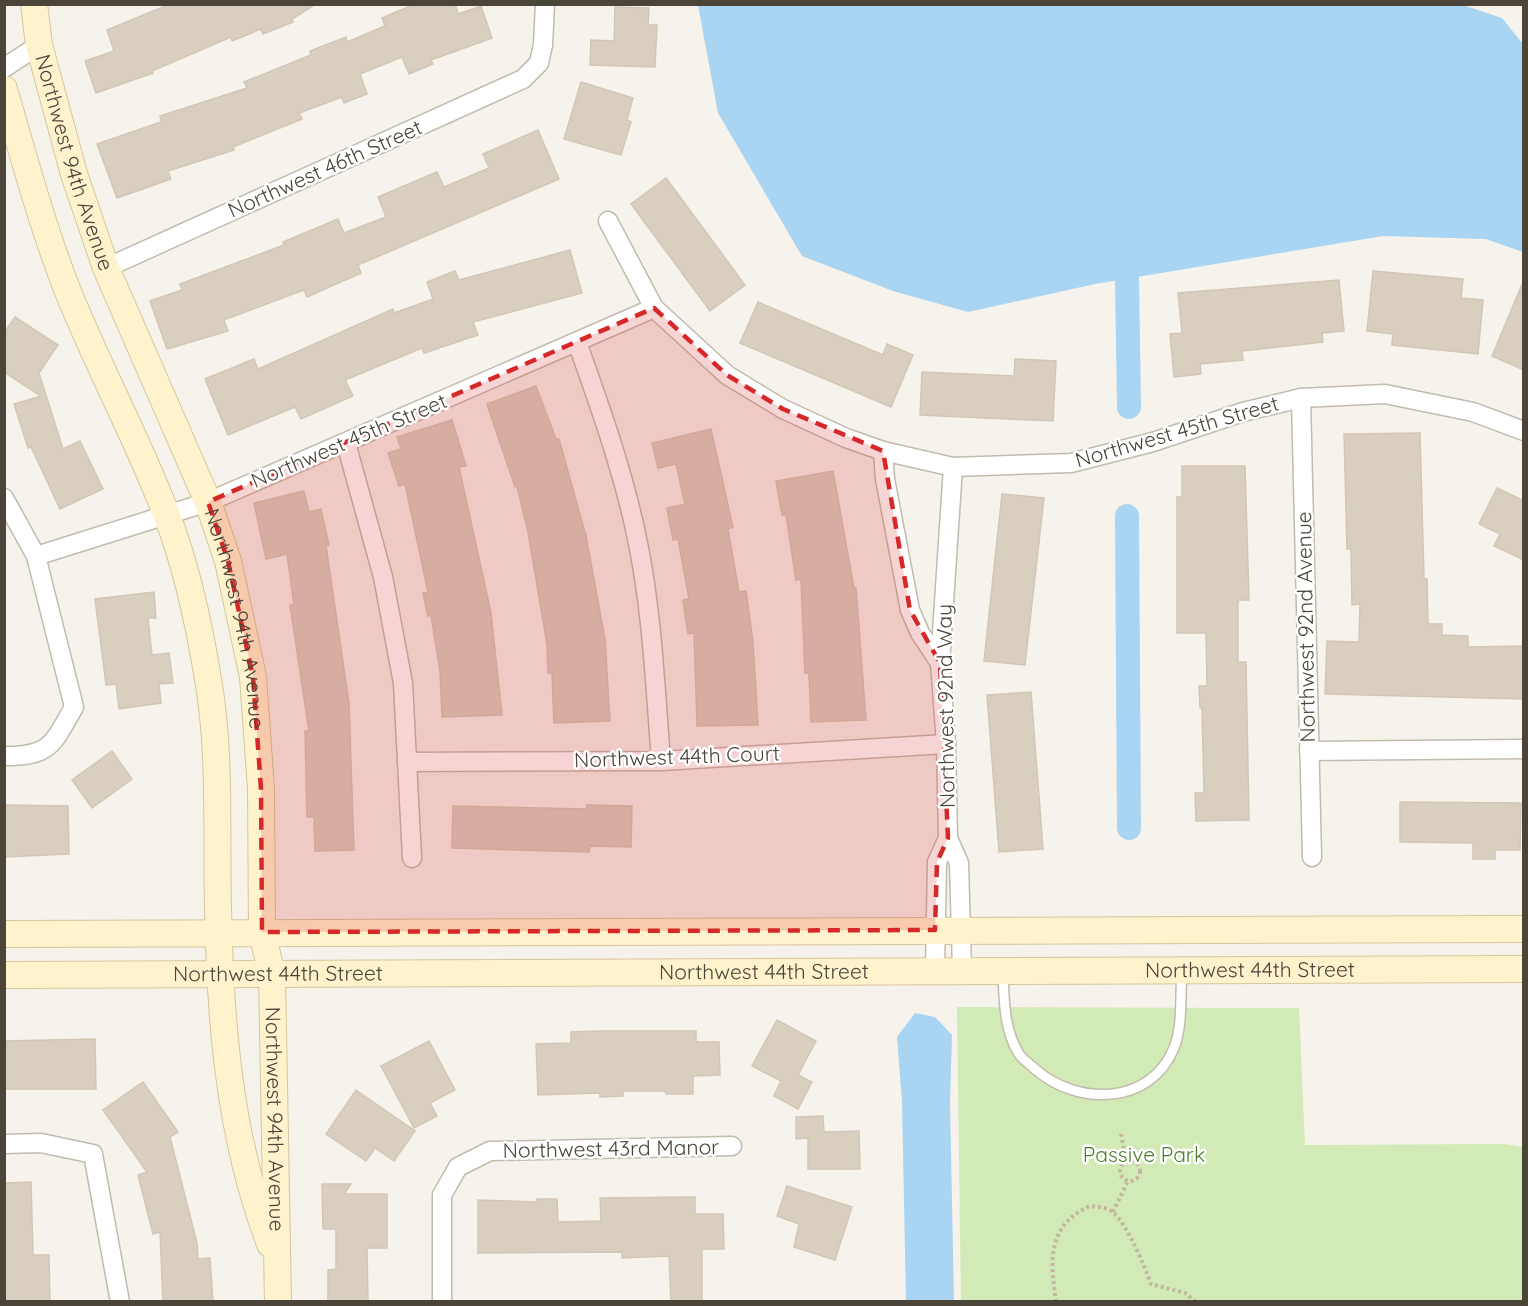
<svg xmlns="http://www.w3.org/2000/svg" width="1528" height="1306" viewBox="0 0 1528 1306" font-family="Quicksand,sans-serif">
<rect width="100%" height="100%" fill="#f6f3ec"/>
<path fill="#d2eab5" d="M957,1007L1299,1008L1305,1145L1504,1144L1523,1147V1301H961Z"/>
<g fill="#a9d4f2">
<path d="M698,5H1463L1502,18L1523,44V252L1486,239L1383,236L1095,284L968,312L893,291L802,256L718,113Z"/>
<path d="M915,1013L935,1017L952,1035L950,1102L954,1301H906L902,1102L897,1037Z"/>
</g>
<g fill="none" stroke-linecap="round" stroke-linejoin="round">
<g stroke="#a9d4f2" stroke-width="24">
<path d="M1127,279L1129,407"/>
<path d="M1127,516L1129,828"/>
</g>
</g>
<g fill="#d8cfc1" stroke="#d3c7b4" stroke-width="1.5">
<path d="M170,4H316L292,19L293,22L263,34L261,29L232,41L231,37L152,71L153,73L96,93L85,61L114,51L107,30Z"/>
<path d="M415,4H455L458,14L481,6L492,38L431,60L433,64L409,74L402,57L360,74L367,94L344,103L342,97L299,113L302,119L233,147L234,150L168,171L171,179L117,198L97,144L161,122L160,116L247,88L244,82L311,55L310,51L346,37L347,42L385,26L382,18Z"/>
<path d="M615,7L649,8L648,25H657L655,67L590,65L591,40L614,41Z"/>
<path d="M581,82L633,98L627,120L631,122L621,155L564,139Z"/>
<path d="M538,130L559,179L358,265L361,273L307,297L304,290L224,320L228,331L167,349L150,301L182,290L180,284L284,245L283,242L338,219L344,233L386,217L378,197L437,172L444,187L489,168L483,154Z"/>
<path d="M666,178L745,285L710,311L631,204Z"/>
<path d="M570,250L582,293L473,322L478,335L424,353L422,348L345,380L353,396L301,419L295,407L228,435L205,379L254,359L258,369L393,309L394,313L433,299L427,282L455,271L459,280Z"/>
<path d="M1373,271L1463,279L1461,298L1483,300L1478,354L1392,345L1393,334L1367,331Z"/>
<path d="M1339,280L1344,331L1322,333L1323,342L1242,351L1243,360L1200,364L1201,374L1174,377L1170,334L1182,333L1178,293Z"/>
<path d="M1523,282H1524V370L1492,356Z"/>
<path d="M758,302L883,355L887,344L913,355L891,407L740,343Z"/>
<path d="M15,317L58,345L39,373L63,449L80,441L103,489L60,509L31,447L28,448L14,404L41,396L4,372V333Z"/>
<path d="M1015,359L1056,361L1053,421L920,415L922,372L1014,376Z"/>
<path d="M536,386L556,439H559L586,536L605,639L610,721L554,723L552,673H548L547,644L528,532L517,486L515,487L487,404Z"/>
<path d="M452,420L466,466L459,467L491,613L502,715L442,717L440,672L431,615L428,616L423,593L428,592L405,484L399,486L388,453L401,449L397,437Z"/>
<path d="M711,429L733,527L728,529L739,592L746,591L753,642L758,725L697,726L694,633L688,634L683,600L689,599L678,539L673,540L667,508L685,504L676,464L658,468L652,443Z"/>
<path d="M1420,433L1424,579H1427L1428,624H1442V635L1468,636V647L1524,646V699L1325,694L1327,641L1359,642L1360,604L1352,605L1351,549H1347L1344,434Z"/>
<path d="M1182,466H1245L1249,600H1238V662H1246L1249,820L1196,821L1195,793H1204L1202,708H1200L1199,686H1207L1206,633H1177V497H1182Z"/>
<path d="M833,471L854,588H856L866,720L811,722L809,673H805L801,579L796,580L786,515H782L776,481Z"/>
<path d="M1497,488L1524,501V560L1494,546L1500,534L1479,524Z"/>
<path d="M304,491L309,512L321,509L329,545L326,546L349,703L354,850L315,851L314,817H307L305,731H309L290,605H294L287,554L266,559L254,503Z"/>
<path d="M1002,494L1044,498L1025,665L984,661Z"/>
<path d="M154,592L156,618H148L152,655L169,653L173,683L159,684L161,703L119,709L116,684L106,685L95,599Z"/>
<path d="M1031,692L1043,849L999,852L987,695Z"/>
<path d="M112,751L132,779L92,808L72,780Z"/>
<path d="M1400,802L1521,803L1520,850H1495V859H1473V843L1400,842Z"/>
<path d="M4,805L68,806L69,854L4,857Z"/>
<path d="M587,805L632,806L631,847L590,846L589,852L452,848L453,806L586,809Z"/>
<path d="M777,1020L816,1041L798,1075L812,1082L798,1109L774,1096L781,1081L752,1066Z"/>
<path d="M599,1031H696V1042H719L720,1075L693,1076V1094H666L665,1091H623V1096L600,1097V1093L538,1095L536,1044L571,1043V1032Z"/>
<path d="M95,1039L96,1089H4V1041Z"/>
<path d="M429,1041L455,1090L430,1103L437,1116L414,1128L381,1066Z"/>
<path d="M143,1082L178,1132L170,1137L197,1243L198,1259L210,1258L213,1302H163L160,1232L153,1234L138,1175L147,1172L103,1110Z"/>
<path d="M356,1090L415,1131L394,1161L375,1148L366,1161L326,1134Z"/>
<path d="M823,1116L824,1132L859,1131L860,1169H808V1138L796,1139V1117Z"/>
<path d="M31,1182L33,1255H49L50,1302H4V1183Z"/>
<path d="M322,1184H351L344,1194H387V1248H367L368,1302H328V1270L336,1269V1229H323Z"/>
<path d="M787,1186L852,1207L835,1260L794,1247L799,1224L777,1216Z"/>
<path d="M695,1197V1214H723L724,1249H702V1302H671L669,1256L622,1258V1252L478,1253V1200L537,1202V1199H557L558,1222L601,1221L600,1198Z"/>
</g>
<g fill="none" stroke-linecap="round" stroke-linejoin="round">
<g stroke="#c2bbae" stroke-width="12">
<path id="lane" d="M1003,973C1004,1000 1004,1030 1019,1054C1023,1060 1030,1064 1035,1069C1077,1106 1150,1106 1174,1048C1183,1026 1180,994 1182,971"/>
</g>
<g stroke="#c2bbae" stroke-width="21">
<g id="street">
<path d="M4,68L39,45"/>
<path d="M608,221L654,308L727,375L783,409L846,438L883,451L953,467L1071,463L1153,442L1243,412L1301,398L1385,394L1473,412L1524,431"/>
<path d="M106,268L523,79L539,63L543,45L545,4"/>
<path d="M577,342C599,404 621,465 635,529C652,605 655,684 661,761"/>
<path d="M1301,398L1312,857"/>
<path d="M346,443L383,577L403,683L412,858"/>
<path d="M883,451L885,479L910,610L920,633L940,663"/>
<path d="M953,467L940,663L946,744L948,838L959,863L962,970"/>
<path d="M4,498L36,556L74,707C52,745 51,756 4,756"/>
<path d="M36,556L208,502L654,308"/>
<path d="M1309,751L1524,749"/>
<path d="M407,762L661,761L946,744"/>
<path d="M935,970L937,862L948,838"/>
<path d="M4,1144L41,1143L93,1154L120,1302"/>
<path d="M442,1302V1195L458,1167L490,1151L732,1146"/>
</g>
</g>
<g stroke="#d6c79b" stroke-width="28">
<g id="secondary">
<path id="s1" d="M34,4L39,45L74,174L106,268L208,502L228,561L253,677L261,789L262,932L272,975L278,1302"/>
<path d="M4,89C23,155 41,221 65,284C96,363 137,437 167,516C187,567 199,624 208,679C221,753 216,831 218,907C220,1021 229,1136 270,1244"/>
<path d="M4,934L1524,929"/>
<path id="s2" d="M4,975L1524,969"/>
</g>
</g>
<g stroke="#c4b79f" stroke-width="4" stroke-dasharray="3 3" stroke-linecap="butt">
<path d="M1121,1134L1126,1161"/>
<circle cx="1130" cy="1171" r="10"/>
<path d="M1113,1212L1128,1181"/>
<path d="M1056,1302C1050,1260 1047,1225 1090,1206C1098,1207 1106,1207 1113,1212C1127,1224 1145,1267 1151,1284L1185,1293L1196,1302"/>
</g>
<use href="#lane" stroke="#fff" stroke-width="9"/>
<use href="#street" stroke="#fff" stroke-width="18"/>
<use href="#secondary" stroke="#fff3cd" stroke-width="26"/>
</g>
<path fill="#d62828" fill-opacity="0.2" stroke="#d62828" stroke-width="4.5" stroke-dasharray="12 8" stroke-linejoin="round" d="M654,308L727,375L783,409L883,451L910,610L940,663L948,838L937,862L935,930L262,932L261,789L253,677L228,561L208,502Z"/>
<g text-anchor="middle" stroke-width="5" stroke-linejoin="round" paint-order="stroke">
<g font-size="21" fill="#4b4439" stroke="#fff">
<text dy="7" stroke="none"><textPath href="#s1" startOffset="164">Northwest 94th Avenue</textPath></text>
<text transform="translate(325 169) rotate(-24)" y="7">Northwest 46th Street</text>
<text transform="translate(1177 432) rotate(-16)" y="7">Northwest 45th Street</text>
<text transform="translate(349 441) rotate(-23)" y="7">Northwest 45th Street</text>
<text dy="7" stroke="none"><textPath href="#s1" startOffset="650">Northwest 94th Avenue</textPath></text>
<text transform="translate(1306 627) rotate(-91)" y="7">Northwest 92nd Avenue</text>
<text transform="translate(946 706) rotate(-91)" y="7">Northwest 92nd Way</text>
<text transform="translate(677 757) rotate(-2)" y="7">Northwest 44th Court</text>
<text dy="7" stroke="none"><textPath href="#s2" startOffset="1246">Northwest 44th Street</textPath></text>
<text dy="7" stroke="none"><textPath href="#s2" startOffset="760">Northwest 44th Street</textPath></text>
<text dy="7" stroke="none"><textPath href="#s2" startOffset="274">Northwest 44th Street</textPath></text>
<text dy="7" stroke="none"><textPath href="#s1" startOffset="1154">Northwest 94th Avenue</textPath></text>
<text transform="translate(611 1149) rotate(-1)" y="7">Northwest 43rd Manor</text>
</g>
<g font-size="21" fill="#4a7f2a" stroke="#fff">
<text x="1144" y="1162">Passive Park</text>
</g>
</g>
<rect width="1528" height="1306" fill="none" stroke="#4b4439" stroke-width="12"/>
</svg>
